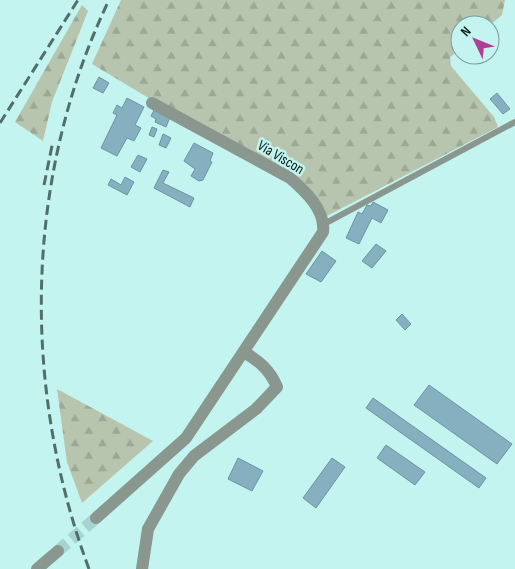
<svg xmlns="http://www.w3.org/2000/svg" width="515" height="569" viewBox="0 0 515 569" font-family="'Sofia Sans Condensed',sans-serif">
<defs>
<pattern id="forest-firs" width="22" height="20" patternUnits="userSpaceOnUse" patternTransform="scale(1.25)"><rect width="22" height="20" fill="#b7c4ae"/><path d="M5 1l3.5 6h-7zM16 11l3.5 6h-7z" fill="#9ca895"/></pattern>
</defs>
<rect width="100%" height="100%" fill="#c3f4f0"/>
<g fill="url(#forest-firs)">
<path d="M121,0H505L502,15L490,25H460V50L450,57L451,66L494,117L498,127L325,217L307,190L152,100L92,64Z"/>
<path d="M82,5L88,11L52,102L43,141L15,122Z"/>
<path d="M57,389L153,441L82,503L67,462Z"/>
</g>
<g fill="#86b0bf" stroke="#6b95a3">
<path d="M99,77L109,83L103,93L93,88Z"/>
<path d="M497,93L510,109L503,114L490,99Z"/>
<path d="M127,98L144,107L135,125L141,128L134,141L127,138L117,156L101,148L117,115L113,113L117,105L122,108Z"/>
<path d="M154,110L170,117L166,127L155,122L156,119L151,116Z"/>
<path d="M152,127L157,129L154,137L149,135Z"/>
<path d="M163,134L171,138L166,148L159,145Z"/>
<path d="M194,143L213,153L210,161L212,162L203,180L199,181L191,176L195,169L184,161Z"/>
<path d="M138,155L147,159L140,172L131,167Z"/>
<path d="M163,170L169,172L163,183L194,198L190,207L154,188Z"/>
<path d="M125,177L134,182L127,195L108,185L111,179L121,185Z"/>
<path d="M373,202L388,210L381,223L372,218L359,244L346,238L358,212L362,214L367,205L371,206Z"/>
<path d="M376,244L386,251L372,268L362,261Z"/>
<path d="M322,251L336,261L321,282L306,274Z"/>
<path d="M402,314L411,324L405,330L396,320Z"/>
<path d="M429,385L512,444L497,464L414,405Z"/>
<path d="M373,398L486,478L479,488L366,408Z"/>
<path d="M386,445L425,472L415,485L377,458Z"/>
<path d="M238,458L263,471L252,491L228,479Z"/>
<path d="M332,458L345,467L316,508L303,498Z"/>
</g>
<g fill="none" stroke-linecap="round" stroke-linejoin="round">
<path stroke="#a7d4d0" stroke-width="12" stroke-dasharray="12 6" stroke-linecap="butt" d="M58,551L96,518"/>
<path stroke="#89978f" stroke-width="6" d="M324,224L515,122"/>
<g stroke="#89978f" stroke-width="12">
<path d="M96,518L186,438L323,232C326,210 304,190 290,178L152,103"/>
<path d="M37,569L58,551"/>
<path d="M142,569L148,529L179,474L194,456L256,409L277,387C270,370 259,361 244,352"/>
</g>
<g stroke="#506e6c" stroke-width="3" stroke-dasharray="10 5" stroke-linecap="butt">
<path d="M0,123L78,0"/>
<path d="M44,185L53,141"/>
<path d="M89,569C21,386 24,177 109,0"/>
</g>
</g>
<g text-anchor="middle" stroke-width="5" stroke-linejoin="round" paint-order="stroke">
<g font-size="15" fill="#0b1e1d" stroke="#c3f4f0">
<text transform="translate(281 157) rotate(31)" y="5">Via Viscon</text>
</g>
</g>
<g transform="translate(475 40) rotate(313)"><circle r="24" fill="#c3f4f0" stroke="#799e9c"/>
<path d="M0-4L9 19L0 12L-9 19Z" fill="#b23d95"/>
<text y="-8" font-size="14" font-weight="bold" text-anchor="middle" fill="#0b1e1d">N</text>
</g>
</svg>
